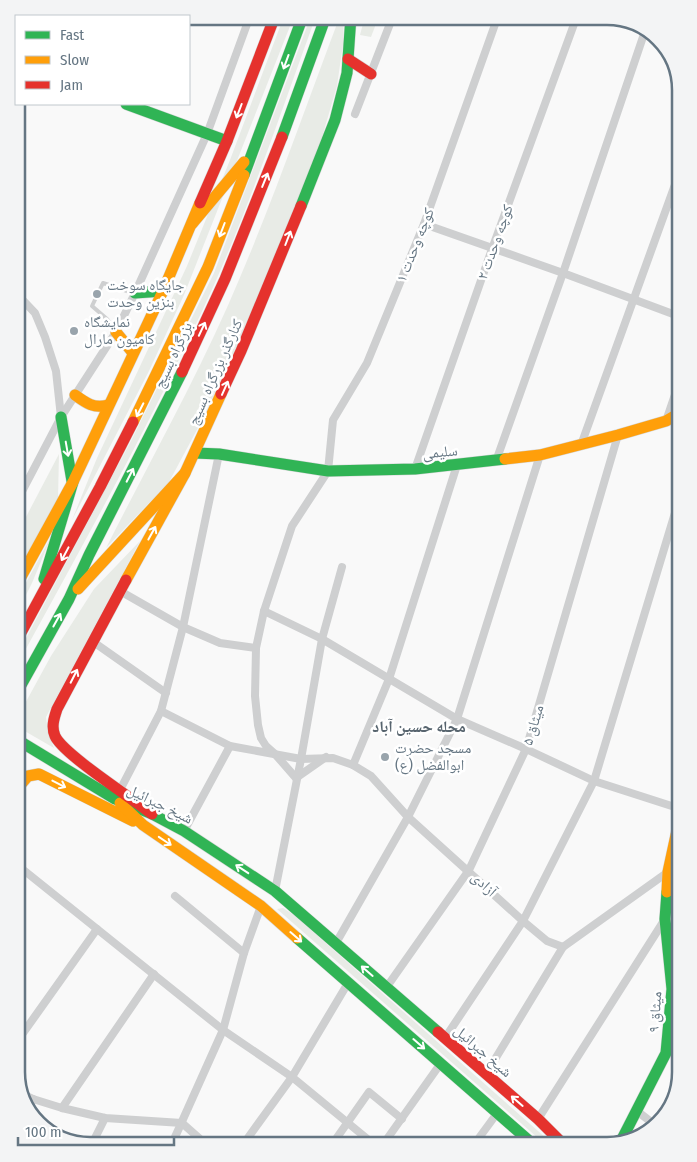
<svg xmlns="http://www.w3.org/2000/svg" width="697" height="1162" viewBox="0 0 697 1162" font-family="'Fira Sans Condensed','Noto Naskh Arabic',sans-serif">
<rect width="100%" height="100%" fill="#f9f9f9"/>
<g fill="#e8ebe6">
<path d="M284,16H294L184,295L149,371L72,520L97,458L187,266L230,160Z"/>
<path d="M311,16H316C283,106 253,197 214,285C155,416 85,541 16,667V657L131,441L214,273Z"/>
<path d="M340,16H344L343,44L337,86L320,144L292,218L242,335L199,426L169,482L106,548C152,457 202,369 241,275C277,190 307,103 340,16Z"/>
<path d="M365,16H379L371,37L360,35Z"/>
<path d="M59,454L58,499L16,577V536Z"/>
<path d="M52,535L32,583L16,615V601Z"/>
<path d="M140,541L46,717L48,733L54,748L16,726V720L51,656L94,589Z"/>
<path d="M283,908L294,915L555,1146H547L277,909Z"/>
</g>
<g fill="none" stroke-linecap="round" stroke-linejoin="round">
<g stroke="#d5d6d7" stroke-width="12">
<g id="fast">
<path d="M126,104L227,141"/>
<path d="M282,137L326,16"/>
<path d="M244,175L303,16"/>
<path d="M301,206L335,120L347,73L351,16"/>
<path d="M135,293L163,291"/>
<path d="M61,417L72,481"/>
<path d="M195,453L219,454L328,471L415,469L505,459"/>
<path d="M44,579L73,482"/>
<path d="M16,694L69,599L89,555L182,372"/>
<path d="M16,739L115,799L152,814L184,831L275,891L438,1032"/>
<path d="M16,789L18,787"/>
<path d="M297,938L535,1146"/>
<path d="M620,1143L666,1053L672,989L665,919L667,892"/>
</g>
</g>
<g stroke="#d5d6d7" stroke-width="12">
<g id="slow">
<path d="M192,224L244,162"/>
<path d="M116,332L133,353"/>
<path d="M75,395C86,403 94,409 108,405"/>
<path d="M133,422L208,267L244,175"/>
<path d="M505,459L540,455L618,435L666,421L681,412"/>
<path d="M126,580L185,473L221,394"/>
<path d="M16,586L73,482L163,291L200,203"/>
<path d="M78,589L185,473"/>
<path d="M16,790L28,776L39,774L133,821"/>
<path d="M120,803L143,825L261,906L297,938"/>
<path d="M667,892L668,872L681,812"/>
</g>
</g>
<g stroke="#d5d6d7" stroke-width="12">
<g id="jam">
<path d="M348,59L371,74"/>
<path d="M200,203L227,141L275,16"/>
<path d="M182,372L225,279L282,137"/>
<path d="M221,394L241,351L301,206"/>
<path d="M126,580L57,709C54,718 51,727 55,736C63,754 133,799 152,814"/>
<path d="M16,642L100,487L133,422"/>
<path d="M438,1032L538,1119L565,1146"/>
</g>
</g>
<path stroke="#cecfd0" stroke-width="4" d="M115,330L107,319L92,306L103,283L133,293"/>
<g stroke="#cecfd0" stroke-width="8">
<path d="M355,114L393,16"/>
<path d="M424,224L563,273L681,317"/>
<path d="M61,417L116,332L135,293L207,134L250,16"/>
<path d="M666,421L681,377"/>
<path d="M581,445L681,168"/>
<path d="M496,461L563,273L646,28"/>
<path d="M415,469L492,249L577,16"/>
<path d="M16,503L61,417L56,371L45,337L35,313L16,293"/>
<path d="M120,591L183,627L220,643L256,648"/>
<path d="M264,611L322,639L457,719L526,749L594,781L681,809"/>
<path d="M92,641L166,693"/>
<path d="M161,711L230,746L301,759L333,758L353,765L371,776L408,817L523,921L547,941L563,947L668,872L681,877"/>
<path d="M326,757L296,778L275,754L266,746L261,738L258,725L255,696L256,648L264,611L292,526L328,471L333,420L367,363L424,224L498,16"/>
<path d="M353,765L389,679L457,465"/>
<path d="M120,790L161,711L183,627L219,454"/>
<path d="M184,831L230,746"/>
<path d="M16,864L223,1030L292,1077L376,1146"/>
<path d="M16,885L25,872"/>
<path d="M275,891L301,759L322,639L342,567"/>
<path d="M175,896L244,953"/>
<path d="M336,943L408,817L457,719L540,455"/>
<path d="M386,988L469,870L526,749L618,435"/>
<path d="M672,989L681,995"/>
<path d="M445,1038L523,921L594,781L681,493"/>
<path d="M16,1043L97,929"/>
<path d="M486,1074L563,947"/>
<path d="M21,1093L33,1099L62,1108L105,1118L182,1123L208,1146"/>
<path d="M62,1108L154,974"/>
<path d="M28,1110L33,1099"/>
<path d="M637,1111L655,1125"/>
<path d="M538,1119L665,919"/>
<path d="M91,1146L105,1118"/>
<path d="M171,1146L223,1030L244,953L261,906"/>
<path d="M242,1146L292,1077L348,983"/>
<path d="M331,1146L369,1092L402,1119"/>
<path d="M382,1146L441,1063"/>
<path d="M473,1146L498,1112"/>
</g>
<use href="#fast" stroke="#30b455" stroke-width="11"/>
<use href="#slow" stroke="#ff9f0a" stroke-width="11"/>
<use href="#jam" stroke="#e5322d" stroke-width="11"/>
</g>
<defs><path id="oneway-shaft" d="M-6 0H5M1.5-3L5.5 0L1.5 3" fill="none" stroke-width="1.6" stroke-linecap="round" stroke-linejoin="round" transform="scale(1.25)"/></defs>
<g stroke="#fff">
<use href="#oneway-shaft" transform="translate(286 62) rotate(110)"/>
<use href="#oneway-shaft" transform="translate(239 111) rotate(111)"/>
<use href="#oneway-shaft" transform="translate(265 180) rotate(-68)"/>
<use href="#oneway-shaft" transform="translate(222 230) rotate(111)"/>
<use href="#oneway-shaft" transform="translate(288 238) rotate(-69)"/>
<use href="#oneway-shaft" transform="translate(202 329) rotate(-65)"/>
<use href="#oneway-shaft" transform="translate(225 388) rotate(-66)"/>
<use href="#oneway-shaft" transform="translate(140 410) rotate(117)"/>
<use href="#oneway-shaft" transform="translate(67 449) rotate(80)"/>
<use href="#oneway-shaft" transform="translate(130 475) rotate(-63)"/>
<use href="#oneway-shaft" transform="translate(152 533) rotate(-61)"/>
<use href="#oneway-shaft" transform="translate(65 554) rotate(118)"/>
<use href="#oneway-shaft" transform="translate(57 620) rotate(-61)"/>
<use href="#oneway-shaft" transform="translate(74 676) rotate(-63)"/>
<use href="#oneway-shaft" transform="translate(59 784) rotate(27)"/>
<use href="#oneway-shaft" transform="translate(165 841) rotate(34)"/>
<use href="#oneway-shaft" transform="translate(242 869) rotate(-147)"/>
<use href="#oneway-shaft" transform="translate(296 937) rotate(41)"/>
<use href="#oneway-shaft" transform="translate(367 971) rotate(-139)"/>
<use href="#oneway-shaft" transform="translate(419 1044) rotate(41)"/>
<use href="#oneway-shaft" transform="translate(517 1101) rotate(-139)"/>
</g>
<g fill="#99a4ac" stroke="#fff" stroke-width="2">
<circle cx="97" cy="294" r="5"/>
<circle cx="74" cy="331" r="5"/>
<circle cx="385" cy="757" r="5"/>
</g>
<g text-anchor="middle" stroke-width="5" stroke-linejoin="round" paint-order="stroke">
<g font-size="15" fill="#657683" stroke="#fff">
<text transform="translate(495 242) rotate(-70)" y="5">کوچه وحدت ۲</text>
<text transform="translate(415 245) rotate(-68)" y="5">کوچه وحدت ۱</text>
<text transform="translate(173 355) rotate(-65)" y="5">بزرگراه بسیج</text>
<text transform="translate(215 372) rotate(-66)" y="5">کنارگذر بزرگراه بسیج</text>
<text transform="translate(440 452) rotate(-6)" y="5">سلیمی</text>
<text transform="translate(533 725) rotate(-73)" y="5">میثاق ۵</text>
<text transform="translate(160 804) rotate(26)" y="5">شیخ جبرائیل</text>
<text transform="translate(484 884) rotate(43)" y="5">آزادی</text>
<text transform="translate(655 1012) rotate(-86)" y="5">میثاق ۹</text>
<text transform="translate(483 1051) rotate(41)" y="5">شیخ جبرائیل</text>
</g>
<g font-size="15" fill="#657683" stroke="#fff" text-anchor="start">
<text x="107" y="290">جایگاه سوخت<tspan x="107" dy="17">بنزین وحدت</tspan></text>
<text x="84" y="327">نمایشگاه<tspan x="84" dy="17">کامیون مارال</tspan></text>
<text x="395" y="753">مسجد حضرت<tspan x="395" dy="17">ابوالفضل (ع)</tspan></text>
</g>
<g font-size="16" font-weight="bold" fill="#57646e" stroke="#fff">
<text x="419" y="732">محله حسین آباد</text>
</g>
</g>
<path d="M0 0H697V1162H0ZM90 25H607A65 65 0 0 1 672 90V1072A65 65 0 0 1 607 1137H90A65 65 0 0 1 25 1072V90A65 65 0 0 1 90 25Z" fill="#f3f4f5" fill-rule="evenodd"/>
<path fill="none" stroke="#657683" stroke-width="2.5" d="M90 25H607A65 65 0 0 1 672 90V1072A65 65 0 0 1 607 1137H90A65 65 0 0 1 25 1072V90A65 65 0 0 1 90 25Z"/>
<rect x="15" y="15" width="175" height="90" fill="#ffffff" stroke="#c1c8cd"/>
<rect x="25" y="31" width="25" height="8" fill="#30b455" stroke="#c1c8cd"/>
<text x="60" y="40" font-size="15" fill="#657683">Fast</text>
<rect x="25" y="56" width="25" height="8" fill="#ff9f0a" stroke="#c1c8cd"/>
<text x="60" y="65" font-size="15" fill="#657683">Slow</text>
<rect x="25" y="81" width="25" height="8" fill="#e5322d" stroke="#c1c8cd"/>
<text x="60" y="90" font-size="15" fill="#657683">Jam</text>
<path d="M18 1137v8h156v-8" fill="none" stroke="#657683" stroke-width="2.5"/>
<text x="25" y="1137" font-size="15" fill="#657683" stroke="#ffffff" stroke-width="4" paint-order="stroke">100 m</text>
</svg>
